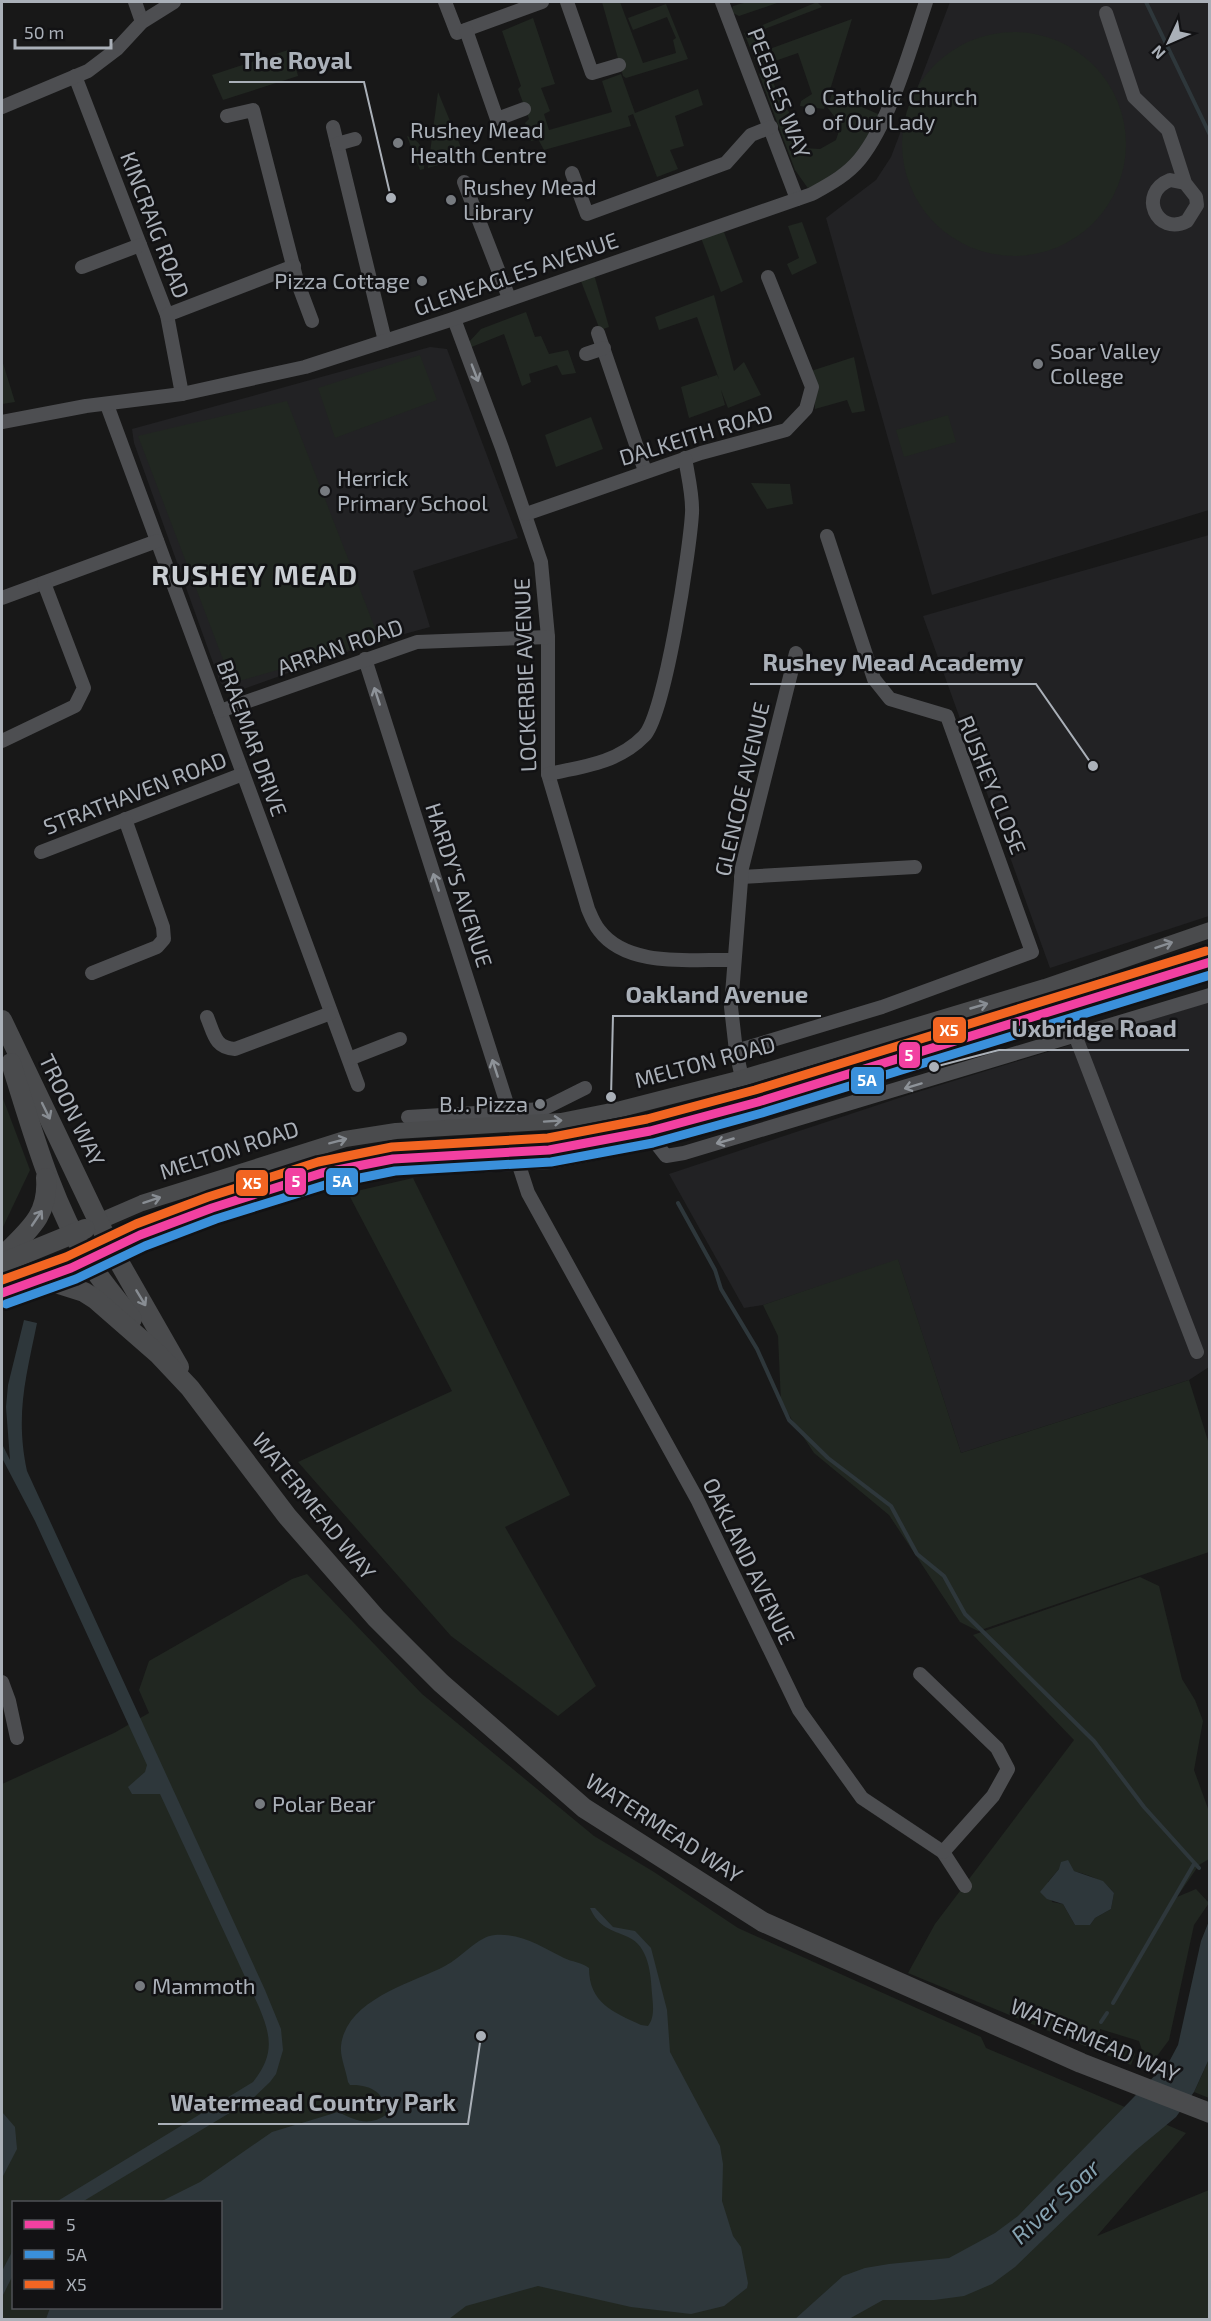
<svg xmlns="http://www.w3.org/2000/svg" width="1211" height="2321" viewBox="0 0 1211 2321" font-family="'Exo 2',sans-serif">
<rect width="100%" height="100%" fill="#181818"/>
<g fill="#222224">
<path d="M950,2H1209V510L932,595L826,218L876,180L891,157Z"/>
<path d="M430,347L447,349L518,538L413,571L430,627L375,642L238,691L226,689L220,682L134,443L132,429Z"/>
<path d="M1209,535V916L1050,968L923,616Z"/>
<path d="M1209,1002V1367L1189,1380L961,1453L898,1260L763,1305L744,1308L669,1174L908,1095Z"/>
</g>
<g fill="#212721" fill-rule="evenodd">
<path d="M602,2H620L643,63L676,53L673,40L676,38L667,17L633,30L628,18L666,4L688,59L626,78L623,76Z"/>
<path d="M747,2H780L739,16L731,12L733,6Z"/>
<path d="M817,2L822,7L757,32L764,51L852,19L824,109L800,106L801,101L812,94L798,53L758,67L744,33Z"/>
<path d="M533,18L555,84L541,88L550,111L544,114L549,130L612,112L602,81L621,74L635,113L698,89L703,105L675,116L684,146L670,150L678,169L657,177L633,114L628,116L631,126L544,150L538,139L531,141L525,123L529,119L518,89L521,86L502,31Z"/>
<circle cx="1014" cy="144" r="112"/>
<path d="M291,49L298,76L223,100L212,75Z"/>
<path d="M768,70L781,101L794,119L795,136L802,148L820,149L836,140L841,125L827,107L832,94L885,117L859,160L812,194L795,170L759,74Z"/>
<path d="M438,92L465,157L428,168Z"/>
<path d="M407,136C423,141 425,154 424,169L420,170Z"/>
<path d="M802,222L817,263L792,275L787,264L799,258L788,226Z"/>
<path d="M722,227L743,282L721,292L700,235Z"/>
<path d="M593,271L609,327L600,330L579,276Z"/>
<path d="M714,295L734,371L744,362L761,395L728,408L721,390L725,405L689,418L681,387L717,375L719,379L697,317L659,330L655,317Z"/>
<path d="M526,312L535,337L541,336L549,354L568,350L576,373L562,375L557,365L529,374L531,382L522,386L504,334L469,348L468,343L481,329Z"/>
<path d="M420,355L437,400L335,438L318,388Z"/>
<path d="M854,357L865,411L852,413L847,400L815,409V393L808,372Z"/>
<path d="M2,360L15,402L2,404Z"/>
<path d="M287,401L380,641L232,683L138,436Z"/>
<path d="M948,415L956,442L904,457L896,430Z"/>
<path d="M591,417L603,449L556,467L545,435Z"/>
<path d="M751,483L790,484L793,504L767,509Z"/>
<path d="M2,1096L30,1170L2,1229Z"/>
<path d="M413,1178L570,1495L505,1527L596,1686L558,1716L451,1636L298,1462L452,1391L348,1193Z"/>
<path d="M898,1259L961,1453L1189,1380L1209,1444V1552L978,1631L960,1622L889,1515L814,1453L781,1403L778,1336L763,1305Z"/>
<path d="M307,1574L422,1694L594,1836L654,1872L738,1928L981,2037L986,2048L1186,2133L1097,2236L1209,2190V2319H2V1784L114,1733L149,1713L139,1690L149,1661L292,1579ZM14,2202H220V2308H14Z"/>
<path d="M1140,1577L1159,1586L1182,1679L1195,1700L1203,1721L1194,1770L1210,1814L1209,1859L1199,1865L1177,1897L1196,1889L1209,1903L1194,1925L1169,2040L1148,2068L1139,2041L1100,2029V2035L1132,2049L1135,2054L1131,2065L908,1973L935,1924L1074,1740L973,1635ZM1059,1869C1078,1871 1102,1877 1114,1893L1111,1909L1095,1918L1090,1925H1075L1063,1904L1052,1902L1048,1882Z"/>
<path d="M1209,2059V2098L1194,2092Z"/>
</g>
<g fill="#2e373b">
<path d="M24,1320L37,1323C26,1377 15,1415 27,1471L265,1990L281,2029L283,2050L276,2074L270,2082L251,2100L82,2202H56L253,2082C274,2055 272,2038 259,2007L160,1794H132L128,1787L145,1772L147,1765L35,1521L2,1458V1444L10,1460L6,1407L8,1385Z"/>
<path d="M1068,1860L1074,1871L1103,1881L1114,1893L1111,1909L1095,1918L1090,1925H1075L1063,1904L1047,1899L1040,1892L1059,1869L1061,1862Z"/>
<path d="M590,1908H595L613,1927L635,1931L651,1948L667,2010L670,2052L720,2146L723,2164L722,2201L733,2236L741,2247L748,2283L747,2288L724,2306L691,2314L631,2307L538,2286L466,2306L449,2319H46L50,2308H220V2202H160L200,2182L272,2132L338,2112C355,2120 368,2127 386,2115C387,2093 370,2084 350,2085L348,2082C346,2070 340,2057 341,2046C346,1999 413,1983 445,1966C461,1958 478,1936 495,1935C521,1933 542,1947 564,1958C572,1962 581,1962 589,1968C589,2003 613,2012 641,2025L648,2026C655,2017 653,2005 652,1994C651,1975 649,1946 628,1937C610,1929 599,1928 590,1908Z"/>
<path d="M1209,1921V2059L1194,2092L1176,2117L1135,2151L1015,2267L992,2284L964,2296L934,2300H883L849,2319L794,2320L843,2276L865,2268L889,2264L949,2258L995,2233L1018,2216L1170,2060L1178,2045L1201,1941Z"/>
<path d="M2,2112L15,2127L17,2149L2,2178Z"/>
<path d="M13,2250V2275L2,2297V2271Z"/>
</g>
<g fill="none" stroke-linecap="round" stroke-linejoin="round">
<g stroke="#2e373b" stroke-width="4">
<path d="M1146,2L1210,135"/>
<path d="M678,1203L715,1270L721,1289L757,1349L789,1420L828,1458L891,1506L917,1554L944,1576L965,1614L1094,1741L1144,1807L1199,1868"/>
<path d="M1113,2003L1194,1864"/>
<path d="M1101,2022L1107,2013"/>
</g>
<g stroke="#4d4e51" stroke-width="14">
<path d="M135,2L142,22"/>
<path d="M445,2L457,33L542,2"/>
<path d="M567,2L592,73L619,65"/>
<path d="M722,2L797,199"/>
<path d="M1106,13L1134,97L1168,130L1185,183L1196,197L1197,205L1187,221C1157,237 1137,193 1170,180L1185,183"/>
<path d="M466,30L497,119L524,109"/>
<path d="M75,76L167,315L182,394"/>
<path d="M2,107L88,71L117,49L142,22L174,2"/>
<path d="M227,116L253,110L297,281L312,321"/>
<path d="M333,127L385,341"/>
<path d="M337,144L355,139"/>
<path d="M572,173L587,214L726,163L751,135L771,127"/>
<path d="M464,182L509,298"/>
<path d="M82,267L140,245"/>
<path d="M167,315L294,266"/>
<path d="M454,319L502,448L541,562L548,637V774L588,909C591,916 594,924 599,930C627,968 691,959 733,960"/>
<path d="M598,333L645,471"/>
<path d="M586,354L604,348"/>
<path d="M107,405L358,1085"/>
<path d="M2,422L86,406L182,394L305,367L450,320L812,194C830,184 847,175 860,159C890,122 911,47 926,2"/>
<path d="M526,514L701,453L786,430L806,409L812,387L768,277"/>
<path d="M2,598L157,541"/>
<path d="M365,659L507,1104L511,1124"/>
<path d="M220,711L417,642L548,637"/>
<path d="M2,741L75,706L84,688L44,583"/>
<path d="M548,774C582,767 618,763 644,736C665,715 690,549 692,513C693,496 688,476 685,458"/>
<path d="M41,852L243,774"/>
<path d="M741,877L915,867"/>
<path d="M92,973L157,947L164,939L163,927L125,819"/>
<path d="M207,1017C214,1034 215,1048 235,1049L331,1013"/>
<path d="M1075,1035L1197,1352"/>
<path d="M736,1051L882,1007L1032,952L947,716L890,699L874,679L827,536"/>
<path d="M349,1059L400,1039"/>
<path d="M742,1078L736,1051L731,1007L742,868L796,653"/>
<path d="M408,1117L543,1109L585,1088"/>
<path d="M650,1131L655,1142L666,1156L684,1153L1210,995"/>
<path d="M514,1150L528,1193L697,1499L799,1710L862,1798L943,1852L965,1886"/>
<path d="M397,1170L551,1162L655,1142"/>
<path d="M920,1674L997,1748L1008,1769L993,1796L943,1852"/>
<path d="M2,1682L9,1701L17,1738"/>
</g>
<g stroke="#4a4b4d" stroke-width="16">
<path d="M98,1222L142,1203L345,1139L396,1131L561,1121L621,1109L742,1078L1045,987L1210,930"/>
<path d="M111,1248L212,1208L322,1173L393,1159L549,1150L650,1131L758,1102L1210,962"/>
</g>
<g stroke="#4a4b4d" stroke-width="20">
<path d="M2,1020L111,1248L179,1367"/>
<path d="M11,1063C32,1129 51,1200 88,1260C100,1280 117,1299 132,1319"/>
<path d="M2,1257C27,1231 49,1217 46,1178"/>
<path d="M2,1263L85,1229"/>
<path d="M43,1279L84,1292L95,1299L158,1354L190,1388L287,1516L376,1618L441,1683L584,1808L763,1922L1081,2063L1210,2113"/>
<path d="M2,1293L71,1268L98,1255"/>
</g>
<g stroke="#121214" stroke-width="14">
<path id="bus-1" d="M2,1293L71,1268L140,1235L212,1208L322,1173L393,1159L549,1150L650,1131L758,1102L1210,962"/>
</g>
<g stroke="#121214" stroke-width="14">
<path id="bus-2" d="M6,1304L76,1279L145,1246L216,1219L325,1185L395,1171L551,1162L653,1143L762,1113L1210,975"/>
</g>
<g stroke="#121214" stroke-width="14">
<path id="bus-3" d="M2,1280L66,1257L136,1224L208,1197L318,1162L392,1147L548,1138L647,1119L755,1090L1206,951"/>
</g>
<use href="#bus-1" stroke="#f240a1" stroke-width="9"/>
<use href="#bus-2" stroke="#3a90db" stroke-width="9"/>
<use href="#bus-3" stroke="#f26522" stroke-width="9"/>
</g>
<defs><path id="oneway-shaft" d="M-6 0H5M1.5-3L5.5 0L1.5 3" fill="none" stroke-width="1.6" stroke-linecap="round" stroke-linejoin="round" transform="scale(1.5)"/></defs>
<g stroke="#8e9399">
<use href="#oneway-shaft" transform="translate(475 373) rotate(69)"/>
<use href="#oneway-shaft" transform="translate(377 696) rotate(-108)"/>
<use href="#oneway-shaft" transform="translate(436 882) rotate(-108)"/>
<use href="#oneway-shaft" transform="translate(495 1068) rotate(-108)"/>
<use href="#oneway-shaft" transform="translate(913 1086) rotate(163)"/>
<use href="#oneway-shaft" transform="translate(725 1141) rotate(164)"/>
</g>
<g stroke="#888d93">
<use href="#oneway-shaft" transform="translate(1164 945) rotate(-19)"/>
<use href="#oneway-shaft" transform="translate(979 1006) rotate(-16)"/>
<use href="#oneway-shaft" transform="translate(46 1111) rotate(64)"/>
<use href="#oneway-shaft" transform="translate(553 1121) rotate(-4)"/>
<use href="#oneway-shaft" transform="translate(338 1141) rotate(-15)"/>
<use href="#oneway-shaft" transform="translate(152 1200) rotate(-18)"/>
<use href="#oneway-shaft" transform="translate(37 1218) rotate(-56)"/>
<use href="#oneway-shaft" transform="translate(141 1298) rotate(59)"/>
</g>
<g fill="#777b80" stroke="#121214" stroke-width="2">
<circle cx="810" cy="110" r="6"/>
<circle cx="398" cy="143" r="6"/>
<circle cx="451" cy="200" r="6"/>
<circle cx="422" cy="281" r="6"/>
<circle cx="1038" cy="364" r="6"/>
<circle cx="325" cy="491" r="6"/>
<circle cx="540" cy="1104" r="6"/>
<circle cx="260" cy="1804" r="6"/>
<circle cx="140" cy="1986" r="6"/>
</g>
<g text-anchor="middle" stroke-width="5" stroke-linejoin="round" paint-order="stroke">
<g font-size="22" fill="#aab0b8" stroke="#121214">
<text transform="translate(779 93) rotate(69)" y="8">PEEBLES WAY</text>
<text transform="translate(155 225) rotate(69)" y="8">KINCRAIG ROAD</text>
<text transform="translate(516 274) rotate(-19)" y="8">GLENEAGLES AVENUE</text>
<text transform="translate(696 435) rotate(-17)" y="8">DALKEITH ROAD</text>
<text transform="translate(340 647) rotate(-19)" y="8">ARRAN ROAD</text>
<text transform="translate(525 675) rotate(-92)" y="8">LOCKERBIE AVENUE</text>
<text transform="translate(252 738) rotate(70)" y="8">BRAEMAR DRIVE</text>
<text transform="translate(992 785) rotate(68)" y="8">RUSHEY CLOSE</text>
<text transform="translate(742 789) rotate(-77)" y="8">GLENCOE AVENUE</text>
<text transform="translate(135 793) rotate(-21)" y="8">STRATHAVEN ROAD</text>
<text transform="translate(459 885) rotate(72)" y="8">HARDY'S AVENUE</text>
<text transform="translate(705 1062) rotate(-15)" y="8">MELTON ROAD</text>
<text transform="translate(72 1110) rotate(64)" y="8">TROON WAY</text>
<text transform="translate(229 1150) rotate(-18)" y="8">MELTON ROAD</text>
<text transform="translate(314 1506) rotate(51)" y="8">WATERMEAD WAY</text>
<text transform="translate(749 1561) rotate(64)" y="8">OAKLAND AVENUE</text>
<text transform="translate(664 1828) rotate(33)" y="8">WATERMEAD WAY</text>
<text transform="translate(1095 2040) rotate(23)" y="8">WATERMEAD WAY</text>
</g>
<g font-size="22" fill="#aab0b8" stroke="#121214" text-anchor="start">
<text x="822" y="105">Catholic Church<tspan x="822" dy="25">of Our Lady</tspan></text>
<text x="410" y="138">Rushey Mead<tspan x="410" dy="25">Health Centre</tspan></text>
<text x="463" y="195">Rushey Mead<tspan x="463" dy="25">Library</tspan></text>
<text x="410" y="289" text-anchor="end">Pizza Cottage</text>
<text x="1050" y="359">Soar Valley<tspan x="1050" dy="25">College</tspan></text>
<text x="337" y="486">Herrick<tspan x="337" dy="25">Primary School</tspan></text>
<text x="528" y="1112" text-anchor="end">B.J. Pizza</text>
<text x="272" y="1812">Polar Bear</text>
<text x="152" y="1994">Mammoth</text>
</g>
<g font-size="24" font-style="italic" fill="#85a2b0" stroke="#121214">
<text transform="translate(1056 2202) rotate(-43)" y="8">River Soar</text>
</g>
<g font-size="28" font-weight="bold" letter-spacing="1.5" fill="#cbcfd4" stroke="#121214">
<text x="255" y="585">RUSHEY MEAD</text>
</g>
</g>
<path fill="none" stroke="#aab0b8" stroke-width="2" d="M391 198L364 82H229M1093 766L1036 684H750M611 1097L613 1016H821M934 1067L999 1050H1189M481 2036L468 2124H158"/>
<g fill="#aab0b8" stroke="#121214" stroke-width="2">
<circle cx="391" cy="198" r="6"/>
<circle cx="1093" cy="766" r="6"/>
<circle cx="611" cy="1097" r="6"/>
<circle cx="934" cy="1067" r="6"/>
<circle cx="481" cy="2036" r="6"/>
</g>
<g font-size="24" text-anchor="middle" font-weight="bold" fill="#aab0b8" stroke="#121214" stroke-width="5" stroke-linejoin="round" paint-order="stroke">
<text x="296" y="69">The Royal</text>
<text x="893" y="671">Rushey Mead Academy</text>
<text x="717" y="1003">Oakland Avenue</text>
<text x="1094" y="1037">Uxbridge Road</text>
<text x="313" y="2111">Watermead Country Park</text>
</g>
<g stroke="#121214" stroke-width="2">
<rect x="932" y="1016" width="35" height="28" rx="6" fill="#f26522"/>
<rect x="898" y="1041" width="23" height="28" rx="6" fill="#f240a1"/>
<rect x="850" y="1066" width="35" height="29" rx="6" fill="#3a90db"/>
<rect x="284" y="1167" width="23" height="29" rx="6" fill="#f240a1"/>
<rect x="325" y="1167" width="34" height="29" rx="6" fill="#3a90db"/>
<rect x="235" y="1169" width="34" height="28" rx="6" fill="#f26522"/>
</g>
<g font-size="16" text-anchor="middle" font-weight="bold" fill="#fff">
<text x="949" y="1036">X5</text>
<text x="909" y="1061">5</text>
<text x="867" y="1086">5A</text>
<text x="296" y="1187">5</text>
<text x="342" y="1187">5A</text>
<text x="252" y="1189">X5</text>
</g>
<rect width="1211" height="2321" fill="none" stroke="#aab0b8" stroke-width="6"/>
<rect x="12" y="2201" width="210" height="108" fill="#121214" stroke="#4f5156" stroke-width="1.5"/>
<rect x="24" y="2220" width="30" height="9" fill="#f240a1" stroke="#4f5156" stroke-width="1.5"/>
<text x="66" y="2231" font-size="18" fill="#aab0b8">5</text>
<rect x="24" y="2250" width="30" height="9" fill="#3a90db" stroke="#4f5156" stroke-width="1.5"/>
<text x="66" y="2261" font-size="18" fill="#aab0b8">5A</text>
<rect x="24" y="2280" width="30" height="9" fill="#f26522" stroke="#4f5156" stroke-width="1.5"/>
<text x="66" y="2291" font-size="18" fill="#aab0b8">X5</text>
<g transform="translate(1169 42) rotate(226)" stroke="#121214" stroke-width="4.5" paint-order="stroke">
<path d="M0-4.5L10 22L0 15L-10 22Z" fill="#aab0b8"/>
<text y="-9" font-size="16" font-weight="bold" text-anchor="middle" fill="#aab0b8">N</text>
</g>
<path d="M15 39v9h96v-9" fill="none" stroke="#aab0b8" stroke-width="3"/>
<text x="24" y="39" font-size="18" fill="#aab0b8" stroke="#121214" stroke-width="4.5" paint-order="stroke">50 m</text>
</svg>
